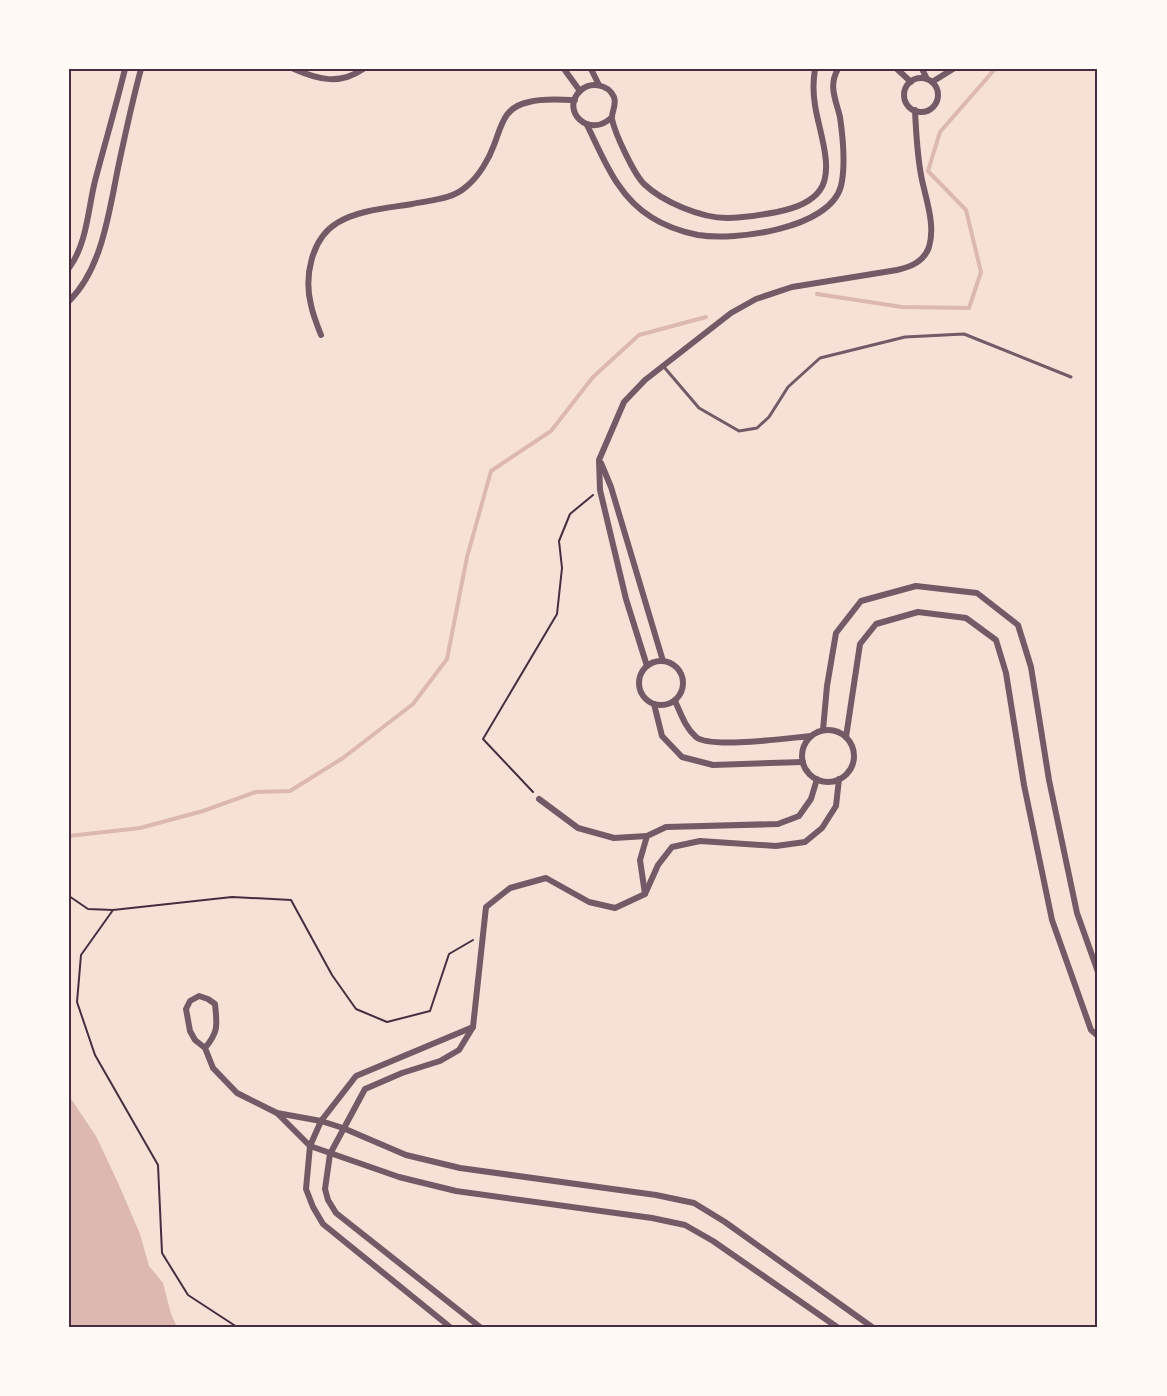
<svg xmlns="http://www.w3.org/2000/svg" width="1167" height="1396" viewBox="0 0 1167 1396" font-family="'Nunito Sans',sans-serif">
<rect width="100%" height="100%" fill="#f7e1d7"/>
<path fill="#dcb8b0" d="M69,1096L96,1136L119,1185L140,1234L149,1266L163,1283L171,1314L177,1327H69Z"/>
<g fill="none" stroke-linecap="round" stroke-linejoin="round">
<g stroke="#dcb8b0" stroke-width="4">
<path d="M817,294L902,307L969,308L981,272L966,210L928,171L940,132L995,69"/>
<path d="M69,836L140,828L203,811L256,792L290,791L343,758L413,704L447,659L467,557L491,471L551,431L593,377L639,335L706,317"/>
</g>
<g stroke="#4a2c40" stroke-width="2">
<path d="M533,792L483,739L557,614L562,568L559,541L570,514L593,495"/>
<path d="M69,896L88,909L113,910L232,897L291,900L332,975L356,1009L387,1022L430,1011L449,954L473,940"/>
<path d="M113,910L81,955L77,1002L95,1055L158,1165L162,1253L188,1295L237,1327"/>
</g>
<path stroke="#755966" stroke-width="3" d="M664,367L699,408L739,431L757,428L769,417L788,387L820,358L905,337L964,334L1071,377"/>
<g stroke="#755966" stroke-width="6">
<path d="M294,69C319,80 340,85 363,69"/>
<path d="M564,69L580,91"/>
<path d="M591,69L599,85"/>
<path d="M897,69L911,82"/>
<path d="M922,69L927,79"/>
<circle cx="921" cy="95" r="17"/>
<path d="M932,82L953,69"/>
<path d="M612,117C589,140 560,110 580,91C590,81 608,84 614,97C617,106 611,112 612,119C615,134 634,174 644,184C663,202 701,218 727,218C744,218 760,215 777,212C792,209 811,203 820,190C835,169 818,128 815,105C813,93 813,81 815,69"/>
<path d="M587,125C604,159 617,196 651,217C665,226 683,232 698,235C735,241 830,229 841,186C846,165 843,138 840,117C836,100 828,86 838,69"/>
<path d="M69,268C87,244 88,209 95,181C105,143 116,106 125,69"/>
<path d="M69,301C102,269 109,212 118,168C125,135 132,102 141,69"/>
<path d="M321,335C317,325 313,315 311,305C304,277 311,239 337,223C358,210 388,208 412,204C430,200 452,200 467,186C479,176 489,159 494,145C502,124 504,107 529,102C544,98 560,100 575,100"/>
<path d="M601,463L611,487L663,661"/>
<circle cx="661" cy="683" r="22"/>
<path d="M647,666L626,599L600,490L599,460L624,402L645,380L731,313L756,299L792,287L897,270C910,267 924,262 929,247C936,224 925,197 921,175C917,153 916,132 915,110"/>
<path d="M675,701C681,714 685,727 696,737C710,749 789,738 811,736"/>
<path d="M654,704L662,736L682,757L713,765L803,762"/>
<path d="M823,730L827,686L836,633L861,601L916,586L977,593L1018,625L1031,667L1049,780L1077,913L1098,972"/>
<circle cx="828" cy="756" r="26"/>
<path d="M846,737L860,644L876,624L918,612L966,618L996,640L1006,673L1024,785L1052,920L1091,1030L1098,1036"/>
<path d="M539,799L578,828L614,838L647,836"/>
<path d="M645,894L640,860L647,836L666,827L778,824L799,816L811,799L817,779"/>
<path d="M205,1048C219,1031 217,1025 215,1004L208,999L199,996L190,1001L186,1009L190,1031L195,1040L205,1048L213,1068L237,1093L277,1113L321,1121L343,1128L406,1155L460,1168L656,1195L694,1203L725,1222L872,1327"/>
<path d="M277,1113L310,1146L399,1177L456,1191L652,1218L685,1225L713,1241L837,1327"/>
<path d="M450,1327L323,1224L313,1207L306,1189L310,1146L321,1121L356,1076L473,1027"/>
<path d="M480,1327L336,1213L328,1200L325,1189L330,1154L365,1089L402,1073L440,1061L459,1050L473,1027L486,907L510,888L546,878L589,902L615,908L645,894L658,865L672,847L700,841L776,846L805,842L822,828L836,806L839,779"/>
</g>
</g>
<rect width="1167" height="1396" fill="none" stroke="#fffaf5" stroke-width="141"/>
<rect x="70" y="70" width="1026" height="1256" fill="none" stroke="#4a2c40" stroke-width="2"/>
</svg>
